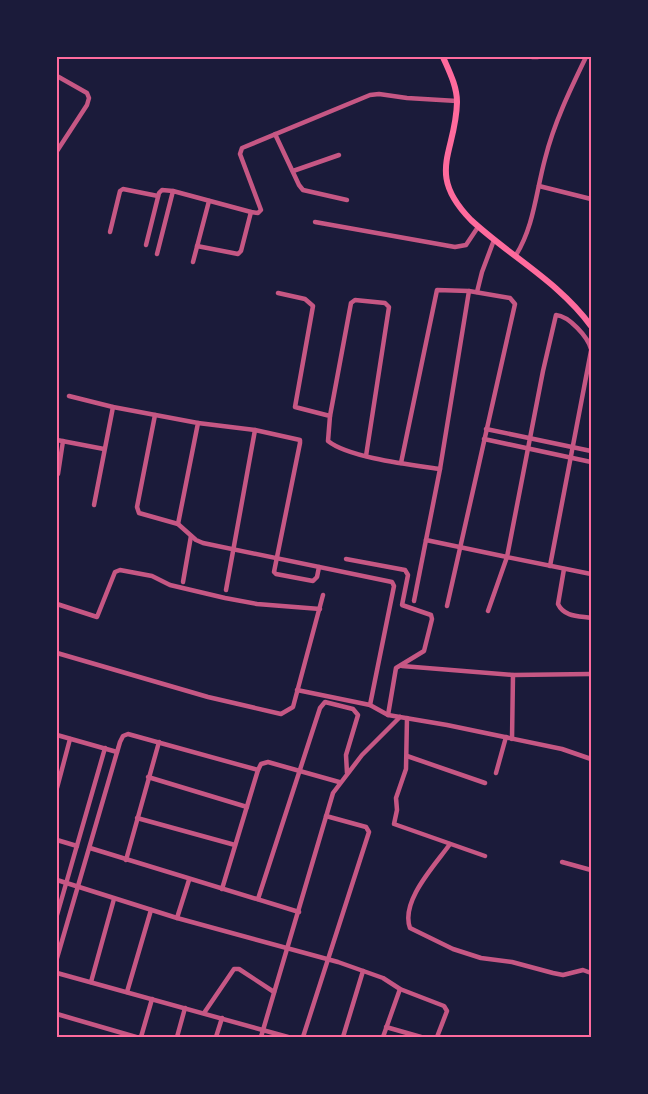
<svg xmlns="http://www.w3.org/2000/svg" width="648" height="1094" viewBox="0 0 648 1094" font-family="'Source Serif 4',serif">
<rect width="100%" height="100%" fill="#1b1b3a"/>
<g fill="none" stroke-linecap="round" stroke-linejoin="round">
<g stroke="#c65784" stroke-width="4.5">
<path d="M532,57H538"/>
<path d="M57,76L87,93L89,98L87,105L57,151"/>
<path d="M275,134L299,185L303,190L347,200"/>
<path d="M293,171L339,155"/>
<path d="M539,186L591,199"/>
<path d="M315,222L455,247L466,245L478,227"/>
<path d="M110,232L120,191L123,189L158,196"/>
<path d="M146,245L159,193L162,190L173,191"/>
<path d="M197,246L238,254L241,251L251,212"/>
<path d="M157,254L173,191L251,212L258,213L261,210L240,154L242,148L370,95L379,94L407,98L457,101"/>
<path d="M516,255C534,226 536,192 545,159C554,123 570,90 586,57"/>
<path d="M193,262L209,201"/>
<path d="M477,292L482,272L494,240"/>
<path d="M278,293L305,299L313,306L295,407L330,416L328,441C349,458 413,465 440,469L426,540L507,557L488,611"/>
<path d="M591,349C588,337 569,316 556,315L543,371L507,557L591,574"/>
<path d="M69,396L113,407L198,423L178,524"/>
<path d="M155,415L137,507L139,513L178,524L196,540L203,543L392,582L394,586L370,705"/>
<path d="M330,416L351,303L355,300L385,303L389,307L366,456"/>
<path d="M198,423L255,430L300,440V443L274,572L276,574L313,581L317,577L319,567"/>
<path d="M486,429L591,451"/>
<path d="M484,439L591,462"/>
<path d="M57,440L104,449"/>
<path d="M401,463L437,290L469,291L510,298L515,304L447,606"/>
<path d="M440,469L469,291"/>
<path d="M58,474L63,441"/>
<path d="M94,505L113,407"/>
<path d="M346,559L405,570L408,575L402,605L431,615L432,619L424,651L396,668L388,715"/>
<path d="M550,566L591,351"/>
<path d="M564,569L558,604C564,617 579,616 591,618"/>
<path d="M183,582L191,536"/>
<path d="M226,590L255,430"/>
<path d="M414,601L426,540"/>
<path d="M57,604L97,617L115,572L120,570L152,576L170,585L225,598L257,604L320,609"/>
<path d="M57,653L208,697L281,714L293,707L323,595"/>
<path d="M402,666L513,675L591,674"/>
<path d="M297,690L370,705L388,715L447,725L562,749L591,759"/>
<path d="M407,718L406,769L396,798L397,810L394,824L485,856"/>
<path d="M57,735L117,752"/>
<path d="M512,739L513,675"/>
<path d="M407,756L485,783"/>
<path d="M496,773L506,737"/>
<path d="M148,777L247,807"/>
<path d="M57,788L70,739"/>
<path d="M137,818L235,845"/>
<path d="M57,840L77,846"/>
<path d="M450,844C436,864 400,901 410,928L453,949L481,958L512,962L553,973L563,975L583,970L591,973"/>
<path d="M90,848L299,912"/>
<path d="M126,860L159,742"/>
<path d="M562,862L591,870"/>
<path d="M57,880L177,918L338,962L383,978L400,989L444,1006L447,1011L437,1037"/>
<path d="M222,889L258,770"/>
<path d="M258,899L320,708L325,702L353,709L358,715L346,755L347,773"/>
<path d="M57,915L105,748"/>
<path d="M177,918L189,880"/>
<path d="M57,958L120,742L123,736L128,734L258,770L261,764L268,762L339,782"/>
<path d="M57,973L288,1037"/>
<path d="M91,982L114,899"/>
<path d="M127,992L151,910"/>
<path d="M204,1013L234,969H239L274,992"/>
<path d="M57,1014L136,1037"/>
<path d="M386,1027L421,1037"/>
<path d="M141,1037L152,999"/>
<path d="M177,1037L185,1008"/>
<path d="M216,1037L222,1018"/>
<path d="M261,1037L333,793L362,755L400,717"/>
<path d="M303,1037L369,832L366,827L326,816"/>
<path d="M343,1037L363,971"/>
<path d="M383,1037L400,989"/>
</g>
<path stroke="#ff6b9d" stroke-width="6" d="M443,57C449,71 457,86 457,102C456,153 425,173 471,220C511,257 559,282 591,326"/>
</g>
<rect width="648" height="1094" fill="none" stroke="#1b1b3a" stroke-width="117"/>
<rect x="58" y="58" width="532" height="978" fill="none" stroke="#ff6b9d" stroke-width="2"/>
</svg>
